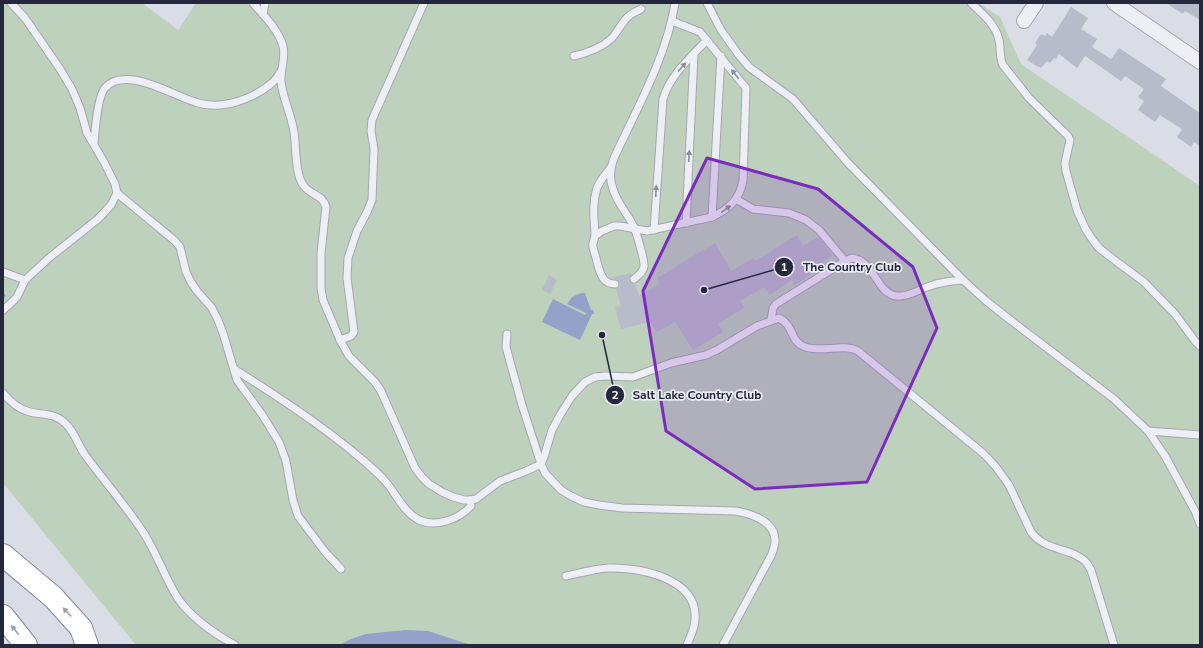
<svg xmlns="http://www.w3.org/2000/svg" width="1203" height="648" viewBox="0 0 1203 648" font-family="'Nunito Sans',sans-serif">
<rect width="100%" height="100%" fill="#dbdde6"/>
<path fill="#bdd1bc" d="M3,3H142L178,30L196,3H979L1000,17L1021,64L1200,186V645H136L3,483Z"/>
<g fill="#94a2c9">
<path d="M581,293H585L591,310H593L594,314H592L580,340L542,322L553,299L585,315L586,313L567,304L572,297Z"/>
<path d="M405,630L428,631L471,645H339L351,639L366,634Z"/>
</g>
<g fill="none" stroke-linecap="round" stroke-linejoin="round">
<path stroke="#94a2c9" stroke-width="3.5" d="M3,295L4,296"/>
</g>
<g fill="#b8bbc9">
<path d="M1166,3H1200V20L1185,11L1183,14Z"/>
<path d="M1071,7L1088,18L1081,29L1097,39L1092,47L1111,59L1119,48L1166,79L1161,86L1200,113V146L1194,142L1191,147L1177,137L1182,129L1160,115L1155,122L1138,110L1144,101L1138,97L1144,89L1125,76L1121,81L1085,56L1077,68L1059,54L1056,59L1054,58L1050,63L1047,61L1041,68L1038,66V67L1027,60L1037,45L1035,43L1041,34L1045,36L1047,33L1052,37Z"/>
<path d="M797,235L803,246L818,237L826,246L832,256L809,271L810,275L795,285L792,280L770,295L764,287L740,301L744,308L718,324L723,332L693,350L675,322L657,332L650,322L621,329L615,307L621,306L616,289L619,287L620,284L618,280L615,279L614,277L631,273L632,275L630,277L629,280L632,283L635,284L639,296L660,284L657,278L715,243L731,271L753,258L755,261Z"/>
<path d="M549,275L557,280L550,294L542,290Z"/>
</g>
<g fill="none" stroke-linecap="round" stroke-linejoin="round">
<g stroke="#a4a7b3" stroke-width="9">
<g id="lane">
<path d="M11,3L25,18L60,69L72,89L80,108L87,133L104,162L115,184L117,193L175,241L180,247L186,272L191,282L197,291L212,308L218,320L223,333L237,380L263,416L279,442L286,461L293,500L298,516L326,553L341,569"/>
<path d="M253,3C264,16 278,29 283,46C286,58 280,70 281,82C283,98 290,112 293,127C297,144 294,162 300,179C306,196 322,192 326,207L321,253V288L323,300L340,340L349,356L375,382L381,391L415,468L422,477L429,484L442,492L453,497L464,500H470L476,499L500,481L526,471L541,464L544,457L552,430L560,415L572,396L585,382L595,377L605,376L633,377L671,363L706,355L717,350L757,326L779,318C795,326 789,341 805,347C823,353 843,343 858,351L984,454L996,467L1009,485L1031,532C1046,552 1071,547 1086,562C1088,564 1089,567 1091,570L1114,645"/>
<path d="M707,3L721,30L738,54L749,67L793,99L848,163L963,280"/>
<path d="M971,3C982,13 996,25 999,40C1001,48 999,58 1003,65L1029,98L1068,136L1070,140L1065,163L1066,171L1077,210L1085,228L1092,239L1099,248L1113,259L1144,282L1175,314L1195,341L1200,346"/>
<path d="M263,14L265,3"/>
<path d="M574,56C587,53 601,48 611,39C618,32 622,21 630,15C634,12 638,11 641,9"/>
<path d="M94,144C95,132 97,97 105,88C125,64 175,97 198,103C223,110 253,99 272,83C276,80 278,75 281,71"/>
<path d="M611,167C606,174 600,180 597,188C592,204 594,218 595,235C595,239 592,243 593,247C594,252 596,257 597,262C600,272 602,284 615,284"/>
<path d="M736,199L753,209L789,213L806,220L819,230L845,261L776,304L773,308L771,320"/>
<path d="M712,217L721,56"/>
<path d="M686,223L694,54"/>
<path d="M654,230L663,99C670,75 690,58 707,40"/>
<path d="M595,236L602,231L614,226H620L647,231L712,217C729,209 739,200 743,181L746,88L700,32L672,21"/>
<path d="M845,261L852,258C855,259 858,259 861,261C876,269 880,298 900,296C910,296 920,289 930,286C940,282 952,281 963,280L985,300L1009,319L1114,399L1148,431L1165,456L1195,511L1200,524"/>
<path d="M3,272L25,280"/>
<path d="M634,279C638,276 643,272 644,267C645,261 636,231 633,225C627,213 617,203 613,189C609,178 610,167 615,156C638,106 666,58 675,3"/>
<path d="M3,310L9,305L17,297L25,280L49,258L98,219L111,205L117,193"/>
<path d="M507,334L506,347L522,405L541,464L545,473L561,490L571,496L584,502L599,505L622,508L736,511C752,514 775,521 775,541C775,545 773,550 772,554L723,645"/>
<path d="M340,340L351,336L354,332L347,278L348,258L357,231L367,212L372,200L374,149L371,131L372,120L424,3"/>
<path d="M234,369C279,397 325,427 365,462C372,468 379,474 385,481C396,493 403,512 419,520C436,528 459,519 471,506L470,500"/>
<path d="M3,393C11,402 18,409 30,412C43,415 56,413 66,424C75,433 78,445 85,455C105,482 127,507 145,535C157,555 165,577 177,597C191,618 213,633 235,645"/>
<path d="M1148,431L1200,435"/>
<path d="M566,576C580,573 594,569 608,568C639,567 698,578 695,619C695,628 690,637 687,645"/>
</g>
</g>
<g stroke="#a4a7b3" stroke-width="16">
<g id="street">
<path d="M1114,3L1200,62"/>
<path d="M1024,21L1036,3"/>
</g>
</g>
<g stroke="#82879e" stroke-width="24">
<g id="highway">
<path d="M3,555L53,597L81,628L87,645"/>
<path d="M3,616L26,645"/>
</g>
</g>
<use href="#lane" stroke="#eeeff5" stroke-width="7"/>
<use href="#street" stroke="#eeeff5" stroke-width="14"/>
<use href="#highway" stroke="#fff" stroke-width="22"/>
</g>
<defs><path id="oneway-solid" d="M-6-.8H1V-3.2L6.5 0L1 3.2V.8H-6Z"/></defs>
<g fill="#8a8c99">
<use href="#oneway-solid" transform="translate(682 67) rotate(-48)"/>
<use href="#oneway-solid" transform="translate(735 74) rotate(-128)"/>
<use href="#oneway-solid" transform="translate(689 156) rotate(-87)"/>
<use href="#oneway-solid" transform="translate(656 191) rotate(-87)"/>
<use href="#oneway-solid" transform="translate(726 209) rotate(-36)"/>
</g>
<g fill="#9d9ea8">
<use href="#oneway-solid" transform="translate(67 612) rotate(-133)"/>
<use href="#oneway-solid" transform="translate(15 630) rotate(-128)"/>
</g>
<path fill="#7b2cbf" fill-opacity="0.2" stroke="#7b2cbf" stroke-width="3" stroke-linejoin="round" d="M707,158L818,189L913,267L937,328L867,482L755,489L666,431L643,291Z"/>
<path fill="none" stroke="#25283d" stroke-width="1.5" d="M704 290L784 267M602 335L615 395"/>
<g fill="#25283d" stroke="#eaecf4" stroke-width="1.5">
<circle cx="704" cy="290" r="4"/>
<circle cx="602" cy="335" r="4"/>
<circle cx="784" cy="267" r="10"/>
<circle cx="615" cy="395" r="10"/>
</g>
<g font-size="12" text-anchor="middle" font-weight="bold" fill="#fff">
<text x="784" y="271">1</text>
<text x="615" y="399">2</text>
</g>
<g font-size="12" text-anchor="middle" font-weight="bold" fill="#25283d" stroke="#eaecf4" stroke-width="3.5" stroke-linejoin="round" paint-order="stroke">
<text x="852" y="271">The Country Club</text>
<text x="697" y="399">Salt Lake Country Club</text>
</g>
<rect width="1203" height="648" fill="none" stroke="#25283d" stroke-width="8"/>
</svg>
